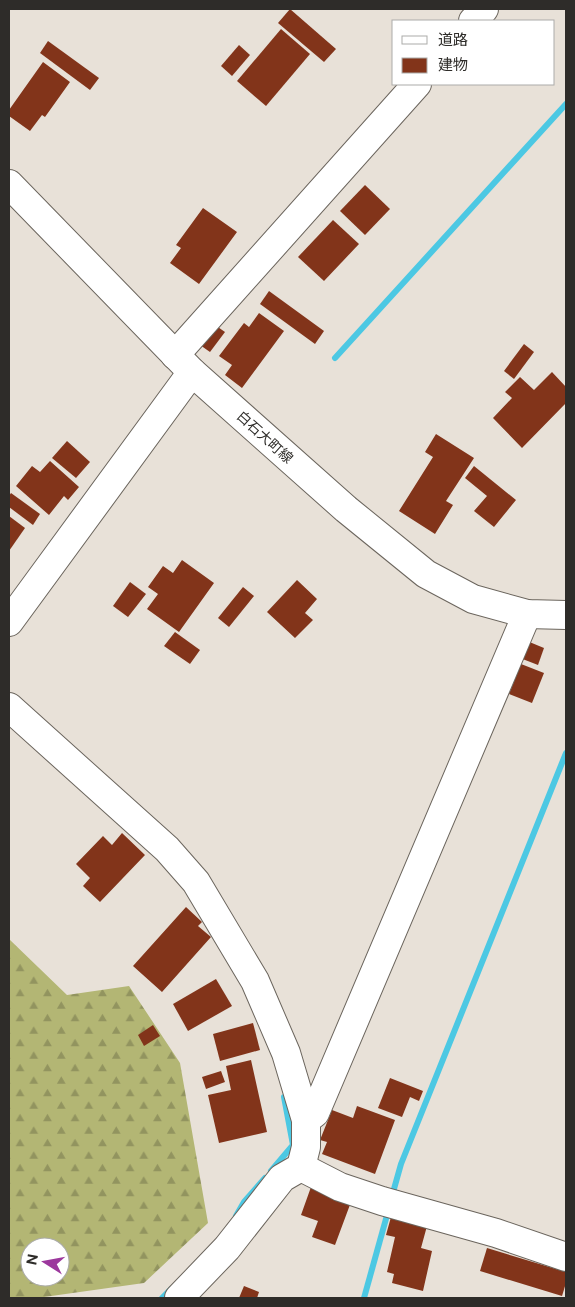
<svg xmlns="http://www.w3.org/2000/svg" width="575" height="1307" viewBox="0 0 575 1307" font-family="'Public Sans','Noto Sans JP',sans-serif">
<defs>
<pattern id="forest-firs" width="22" height="20" patternUnits="userSpaceOnUse" patternTransform="scale(1.25)"><rect width="22" height="20" fill="#b3b674"/><path d="M5 1l3.5 6h-7zM16 11l3.5 6h-7z" fill="#92945f"/></pattern>
</defs>
<rect width="100%" height="100%" fill="#e8e1d8"/>
<path fill="url(#forest-firs)" fill-rule="evenodd" d="M9,939L67,995L129,986L180,1063L208,1223L144,1283L37,1298H9ZM30,1247H60V1277H30Z"/>
<g fill="none" stroke-linecap="round" stroke-linejoin="round">
<g stroke="#4cc8e3" stroke-width="6">
<path d="M335,358L566,104"/>
<path d="M271,1171L293,1145L284,1097"/>
<path d="M392,1196L401,1164L566,753"/>
<path d="M236,1216L244,1202L265,1178"/>
<path d="M162,1298L171,1289"/>
<path d="M364,1298L389,1208"/>
</g>
</g>
<g fill="#82341a">
<path d="M290,9L336,49L324,62L278,23Z"/>
<path d="M281,29L310,54L266,106L237,81Z"/>
<path d="M48,41L99,78L90,90L40,53Z"/>
<path d="M239,45L250,55L232,76L221,66Z"/>
<path d="M43,62L70,82L45,117L42,115L30,131L9,116V110Z"/>
<path d="M365,185L390,209L365,235L340,211Z"/>
<path d="M203,208L237,232L199,284L170,263L181,248L176,245Z"/>
<path d="M333,220L359,244L324,281L298,257Z"/>
<path d="M269,291L324,331L315,344L260,304Z"/>
<path d="M259,313L284,331L242,388L225,375L232,365L219,356L244,323L249,327Z"/>
<path d="M215,325L225,332L210,352L200,345Z"/>
<path d="M524,344L534,352L514,379L504,371Z"/>
<path d="M552,372L566,387V403L522,448L493,418L512,398L505,392L520,377L534,390Z"/>
<path d="M436,434L474,458L446,501L453,505L435,534L399,511L433,457L425,452Z"/>
<path d="M67,441L90,462L76,478L52,458Z"/>
<path d="M50,461L79,487L68,500L64,496L49,515L16,486L32,466L40,472Z"/>
<path d="M474,466L516,500L494,527L474,511L487,496L465,478Z"/>
<path d="M11,493L40,514L33,525L9,507V496Z"/>
<path d="M9,516L25,528L9,551Z"/>
<path d="M182,560L214,583L179,632L147,609L158,594L148,587L163,566L173,573Z"/>
<path d="M297,580L317,599L305,613L313,620L295,638L267,612Z"/>
<path d="M130,582L146,594L128,617L113,606Z"/>
<path d="M243,587L254,596L229,627L218,618Z"/>
<path d="M175,632L200,650L190,664L164,646Z"/>
<path d="M527,641L544,648L538,665L520,658Z"/>
<path d="M521,664L544,673L532,703L509,694Z"/>
<path d="M122,833L145,855L100,902L83,886L90,878L76,864L103,836L112,845Z"/>
<path d="M186,907L202,922L198,926L211,937L162,992L133,966Z"/>
<path d="M216,979L232,1006L188,1031L173,1004Z"/>
<path d="M253,1023L260,1050L220,1061L213,1034Z"/>
<path d="M153,1025L160,1036L144,1046L138,1035Z"/>
<path d="M251,1060L267,1132L219,1143L208,1095L231,1090L226,1066Z"/>
<path d="M221,1071L225,1082L206,1089L202,1077Z"/>
<path d="M390,1078L423,1091L419,1101L410,1097L402,1117L378,1108Z"/>
<path d="M357,1106L395,1120L375,1174L322,1154L327,1142L320,1140L332,1110L353,1118Z"/>
<path d="M311,1187L351,1202L335,1245L312,1237L318,1221L301,1215Z"/>
<path d="M391,1217L427,1226L421,1248L432,1251L423,1291L392,1283L394,1274L387,1272L395,1237L386,1235Z"/>
<path d="M487,1248L566,1272V1283L562,1296L480,1271Z"/>
<path d="M244,1286L259,1292L257,1298H239Z"/>
</g>
<g fill="none" stroke-linecap="round" stroke-linejoin="round">
<g stroke="#6b655d" stroke-width="30">
<g id="minor">
<path d="M473,21L484,9"/>
<path d="M175,355L417,84"/>
<path d="M9,622L192,372"/>
<path d="M9,707L167,849L196,882L255,981L286,1053L306,1120V1147L301,1167L282,1178L227,1248L179,1298"/>
<path d="M306,1120L315,1113L527,614"/>
<path d="M301,1167L340,1187L382,1201L496,1233L566,1257"/>
</g>
</g>
<g stroke="#6b655d" stroke-width="30">
<path id="major" d="M9,184L192,372L346,509L426,574L473,599L527,614L566,615"/>
</g>
<use href="#minor" stroke="#fff" stroke-width="28"/>
<use href="#major" stroke="#fff" stroke-width="28"/>
</g>
<g text-anchor="middle" stroke-width="5" stroke-linejoin="round" paint-order="stroke">
<g font-size="14" fill="#2e2c29" stroke="#fff">
<text transform="translate(265 437) rotate(42)" y="5">白石大町線</text>
</g>
</g>
<rect width="575" height="1307" fill="none" stroke="#2e2c29" stroke-width="20"/>
<rect x="392" y="20" width="162" height="65" fill="#ffffff" stroke="#ababa9"/>
<rect x="402" y="36" width="25" height="8" fill="#ffffff" stroke="#ababa9"/>
<text x="438" y="45" font-size="15" fill="#2e2c29">道路</text>
<rect x="402" y="58" width="25" height="15" fill="#82341a" stroke="#ababa9"/>
<text x="438" y="70" font-size="15" fill="#2e2c29">建物</text>
<g transform="translate(45 1262) rotate(281)"><circle r="24" fill="#ffffff" stroke="#ababa9"/>
<path d="M0-4L9 19L0 12L-9 19Z" fill="#9c389d"/>
<text y="-8" font-size="14" font-weight="bold" text-anchor="middle" fill="#2e2c29">N</text>
</g>
</svg>
